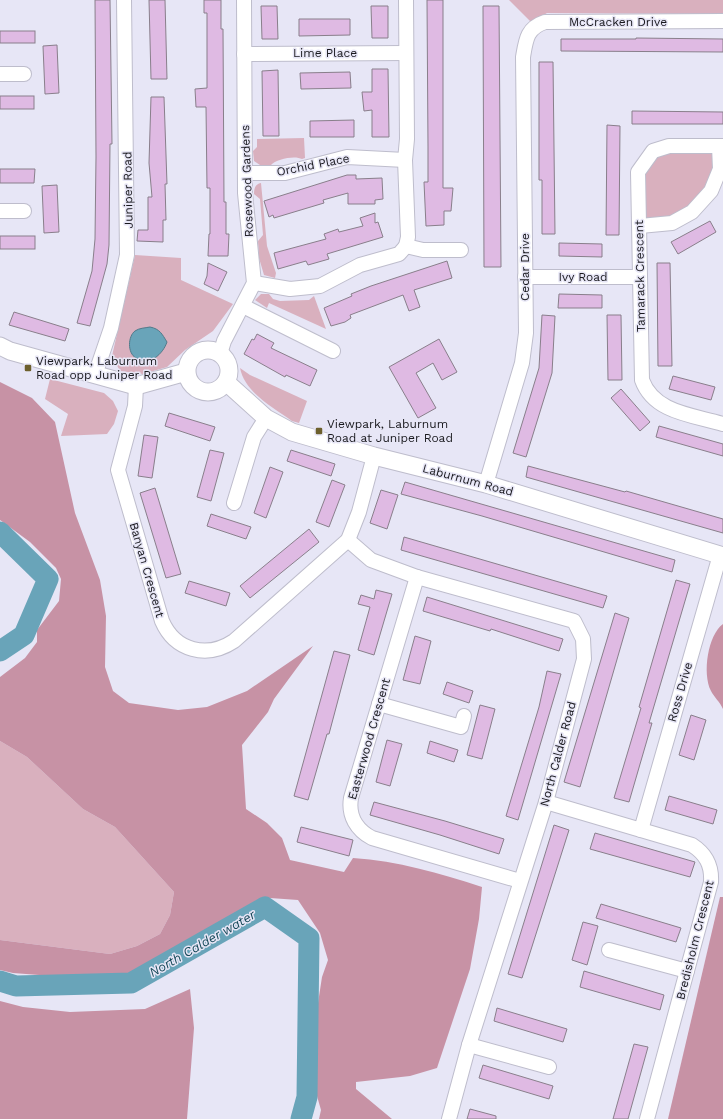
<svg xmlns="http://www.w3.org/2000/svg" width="723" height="1119" viewBox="0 0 723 1119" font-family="'Work Sans',sans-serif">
<rect width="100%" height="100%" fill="#e7e6f6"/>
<g fill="#d9b0be">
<path d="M509,0H723V14L547,13L531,22Z"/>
<path d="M304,138L305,158L302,159C295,155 276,159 271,165H260L254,161L253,151L257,147V139Z"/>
<path d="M719,146L720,169L692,212L640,226L646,159L653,151Z"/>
<path d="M261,183L267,246L276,273L275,278L264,275L259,258L258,241L263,235L260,199L254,194C254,189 255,184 261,183Z"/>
<path d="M135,255L181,258V280L233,304L213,331L185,350L167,367L143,374L120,371L112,356Z"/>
<path d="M261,294H269L273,299L280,301L309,300L314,296L326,329L269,303L267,308L255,300Z"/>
<path d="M240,368L250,375L307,401L299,423L292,421C273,407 245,393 240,368Z"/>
<path d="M50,379L104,393L113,401L118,411L114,424L107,434L61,436L68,414L45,399Z"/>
<path d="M0,741L27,757L83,809L115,827L174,892L170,915L160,934L137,946L110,954L0,940Z"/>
</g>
<g fill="#c792a5">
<path d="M0,382L32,398L55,422L75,513L100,580L106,616L105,667L113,691L129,703L178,710L207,707L247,691L313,646L274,699L268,712L242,745L246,809L267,823L282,838L290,860L344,872L353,858C398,861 439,873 482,887L479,919L470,969L437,1068L410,1076L356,1082V1089L392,1119H319L321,1110L313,1082L318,1003L322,977L328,960L320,933L298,900L270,898L184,946L125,976L39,975L13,973L0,970V940L110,954L137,946L160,934L170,915L174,892L115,827L83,809L27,757L0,741V677L25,658L37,642V630L59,601L61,579L56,568L30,542L0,520Z"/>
<path d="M723,624V709C720,702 714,697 711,691C702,673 708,635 723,624Z"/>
<path d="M720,897H723V1119H668Z"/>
<path d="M190,989L194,1028L187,1119H0V1001L23,1007L70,1012L145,1009Z"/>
</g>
<path fill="#69a4b9" stroke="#517a8a" d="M150,327C160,329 162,334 167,342C163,354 149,367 136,358C127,353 128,336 135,331C139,328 145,328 150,327Z"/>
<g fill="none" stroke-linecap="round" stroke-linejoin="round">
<g stroke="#69a4b9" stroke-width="21">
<path d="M0,532L48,579L24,635L0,651"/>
<path d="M0,981L16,986L131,983L265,907L309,938L307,1097L301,1119"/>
</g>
</g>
<g fill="#dfbae3" stroke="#897f8b">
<path d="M95,0H110L112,144H110L109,245L107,264L90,326L77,323L92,271L95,239L96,157Z"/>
<path d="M149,0H165L167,79H151Z"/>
<path d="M204,0H221V29H223L224,202H226V234H229L228,256H208L209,234H210V188H207L206,107H196L195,89L207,88V13H204Z"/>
<path d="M427,0H443V188H453L451,211H444V225L426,226L424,182H428V147Z"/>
<path d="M261,6H277L278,39H262Z"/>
<path d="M371,6H388V38H372Z"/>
<path d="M483,6H499L501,267H484Z"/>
<path d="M299,19H350V35L299,36Z"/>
<rect x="0" y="31" width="35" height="12"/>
<path d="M636,38L723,39V52L561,51V39H636Z"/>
<path d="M57,45L59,93L45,94L43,46Z"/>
<path d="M539,62H553L555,234H542V180H539Z"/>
<path d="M372,69H388L389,137H372V110L364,111L362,92H372Z"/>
<path d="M278,70L279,136H263L262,71Z"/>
<path d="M350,72L351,88L301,89L300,73Z"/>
<rect x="0" y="96" width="34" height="13"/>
<path d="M151,97H164L167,184H165L166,220H163V242L137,241L138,230H148V197H152L149,163Z"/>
<path d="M632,111L723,112V124H632Z"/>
<path d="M354,120V137H310V121Z"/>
<path d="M607,125L620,126L619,235H606Z"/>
<path d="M0,169H35L34,183H0Z"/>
<path d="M347,175H356V179L382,178L383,199L375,200V204H348V193L323,200L324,203L274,218L273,215L269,217L264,201Z"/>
<path d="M57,185L59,232L44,233L42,186Z"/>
<path d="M375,213V223L378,222L383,237L327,254L329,259L308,265L306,261L278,269L274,253L326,239L324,234L338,229L339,232L363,226L360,218Z"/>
<path d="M710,221L716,232L678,254L671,242Z"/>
<rect x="0" y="236" width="35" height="13"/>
<path d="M559,243L602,244V257L559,256Z"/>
<path d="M447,261L452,278L414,290L420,307L409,311L403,295L350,315L351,318L345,322L331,326L324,308L352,296L351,294L371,286Z"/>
<path d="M208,263L227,272L218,291L204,284L207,276Z"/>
<path d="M657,263H670L672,366H658Z"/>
<path d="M559,294L602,295V308H558Z"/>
<path d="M14,312L69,329L65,341L9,325Z"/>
<path d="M542,315L555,316L552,373L526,457L513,453L539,368Z"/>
<path d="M607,315H621L622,380H608Z"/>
<path d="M257,334L274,343L271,348L317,370L310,386L286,375L285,377L244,354L252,339L254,340Z"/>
<path d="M439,339L457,372L442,380L433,363L416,373L436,408L418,418L389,367Z"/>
<path d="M673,376L715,387L711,400L669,389Z"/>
<path d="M621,389L650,422L640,431L611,398Z"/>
<path d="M169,413L215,427L210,441L165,426Z"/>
<path d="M659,426L723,444V456L656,437Z"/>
<path d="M144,435L158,437L152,478L138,476Z"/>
<path d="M210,450L224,453L211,501L197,497Z"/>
<path d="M291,450L335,464L331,476L287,461Z"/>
<path d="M528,466L625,492L626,491L723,519V533L526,477Z"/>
<path d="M270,467L283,472L266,518L254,513Z"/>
<path d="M332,480L345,485L329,527L316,522Z"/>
<path d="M405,482L675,560L672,572L482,516L401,494Z"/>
<path d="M155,488L181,574L166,578L140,493Z"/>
<path d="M381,490L398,495L387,529L370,523Z"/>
<path d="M211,514L251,527L246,539L207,526Z"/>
<path d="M309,529L319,542L250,598L240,586Z"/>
<path d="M404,537L607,596L603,608L401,550Z"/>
<path d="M676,580L690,584L649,723H652L629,802L614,798L641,708L639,707Z"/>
<path d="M189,581L230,593L226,606L185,593Z"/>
<path d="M376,590L392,594L374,655L358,650L370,607L358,604L361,595L374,599Z"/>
<path d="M427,597L563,639L559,651L491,629L490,631L423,611Z"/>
<path d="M615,613L629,618L580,787L564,782Z"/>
<path d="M415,636L431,641L420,684L403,680Z"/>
<path d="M334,651L350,655L329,734H327L308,800L294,796Z"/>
<path d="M547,671L561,674L518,820L506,816L539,707Z"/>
<path d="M447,682L473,691L469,703L443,694Z"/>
<path d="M480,705L495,709L482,759L467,755Z"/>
<path d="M691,715L706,720L694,760L679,755Z"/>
<path d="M387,740L402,744L390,786L376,782Z"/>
<path d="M430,741L458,750L454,762L427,753Z"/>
<path d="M669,796L717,810L713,824L665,810Z"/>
<path d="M374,802L445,821L504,839L499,854L440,835L370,815Z"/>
<path d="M554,825L569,830L522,978L508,974Z"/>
<path d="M301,827L353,840L349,856L297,842Z"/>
<path d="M595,833L695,862L690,877L590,849Z"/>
<path d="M601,904L681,928L676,942L596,918Z"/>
<path d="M583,922L598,926L587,965L572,960Z"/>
<path d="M584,971L664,995L660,1010L580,987Z"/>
<path d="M497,1008L567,1029L563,1042L494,1021Z"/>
<path d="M634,1044L648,1047L628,1119H613Z"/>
<path d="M483,1065L553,1086L549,1099L479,1078Z"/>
<path d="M470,1109L496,1116V1119H467Z"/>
</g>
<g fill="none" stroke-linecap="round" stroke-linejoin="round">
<g stroke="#bebdcc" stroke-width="16">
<g id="minor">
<path d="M406,0L407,139L405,160L408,237L406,246"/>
<path d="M244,54L406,53"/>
<path d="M0,74H24"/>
<path d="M723,146H669L653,151L638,172L642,380C654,413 693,415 723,424"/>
<path d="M245,173H285L347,157L405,160"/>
<path d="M0,211H24"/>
<path d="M640,226L672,223L692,212L711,191L720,169L719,146"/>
<path d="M406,246L423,250H461"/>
<path d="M525,277H640"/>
<path d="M254,283L290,289L320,286L360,265L399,254L406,246"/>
<path d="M243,306L333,351"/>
<path d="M220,354L224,341L254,283L245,193L244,0"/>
<path d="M95,375L111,328L127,255L124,0"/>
<path d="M136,386L135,406L118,470L162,621C175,651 207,659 234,641L348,540L359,512L374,456"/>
<path d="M486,484L522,363L526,333L523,57C526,39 527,28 545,22L723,21"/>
<path d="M234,503L254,437L266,418"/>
<path d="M348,540L371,560L417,577L574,621L583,639L584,659L546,802L469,1045L449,1119"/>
<path d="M417,577L351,798C348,816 357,830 372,838L520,881"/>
<path d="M379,704L461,727L464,716"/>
<path d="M546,802L692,845C706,854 712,865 711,882L647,1119"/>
<path d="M641,830L720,555"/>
<path d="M609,950L687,971"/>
<path d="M469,1045L549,1067"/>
</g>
</g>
<g stroke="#bebdcc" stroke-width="19">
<g id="tertiary">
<path d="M0,346L10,351L136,386L186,372"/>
<circle cx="208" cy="371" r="21"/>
<path d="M226,382L266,418L292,432L374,456L486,484L723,556"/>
</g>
</g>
<use href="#minor" stroke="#fff" stroke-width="14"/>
<use href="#tertiary" stroke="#fff" stroke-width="17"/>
</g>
<g fill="#6d602d" stroke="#e7e6f6" stroke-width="1.5">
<rect x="24" y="364" width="8" height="8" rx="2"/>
<rect x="315" y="427" width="8" height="8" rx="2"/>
</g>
<g text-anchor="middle" stroke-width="3" stroke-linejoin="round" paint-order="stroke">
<g font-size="12" fill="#19191e" stroke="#e7e6f6">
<text x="618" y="26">McCracken Drive</text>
<text x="325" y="57">Lime Place</text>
<text transform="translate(313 165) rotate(-11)" y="4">Orchid Place</text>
<text transform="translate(247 181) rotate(-92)" y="4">Rosewood Gardens</text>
<text transform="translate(128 190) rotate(-91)" y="4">Juniper Road</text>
<text transform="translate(525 267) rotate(-90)" y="4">Cedar Drive</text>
<text transform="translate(640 276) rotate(-91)" y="4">Tamarack Crescent</text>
<text x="583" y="281">Ivy Road</text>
<text transform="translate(468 480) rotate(15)" y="4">Laburnum Road</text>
<text transform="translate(147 570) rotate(74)" y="4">Banyan Crescent</text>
<text transform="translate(680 692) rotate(-74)" y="4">Ross Drive</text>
<text transform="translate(369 739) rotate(-74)" y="4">Easterwood Crescent</text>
<text transform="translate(558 754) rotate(-75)" y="4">North Calder Road</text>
<text transform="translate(695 940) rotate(-76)" y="4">Bredisholm Crescent</text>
</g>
<g font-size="12" fill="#19191e" stroke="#e7e6f6" text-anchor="start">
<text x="36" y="365">Viewpark, Laburnum<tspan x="36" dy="14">Road opp Juniper Road</tspan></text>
<text x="327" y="428">Viewpark, Laburnum<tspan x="327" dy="14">Road at Juniper Road</tspan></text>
</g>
<g font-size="13" font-style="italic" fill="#164959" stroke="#e7e6f6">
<text transform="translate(202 943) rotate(-30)" y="5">North Calder water</text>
</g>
</g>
</svg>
